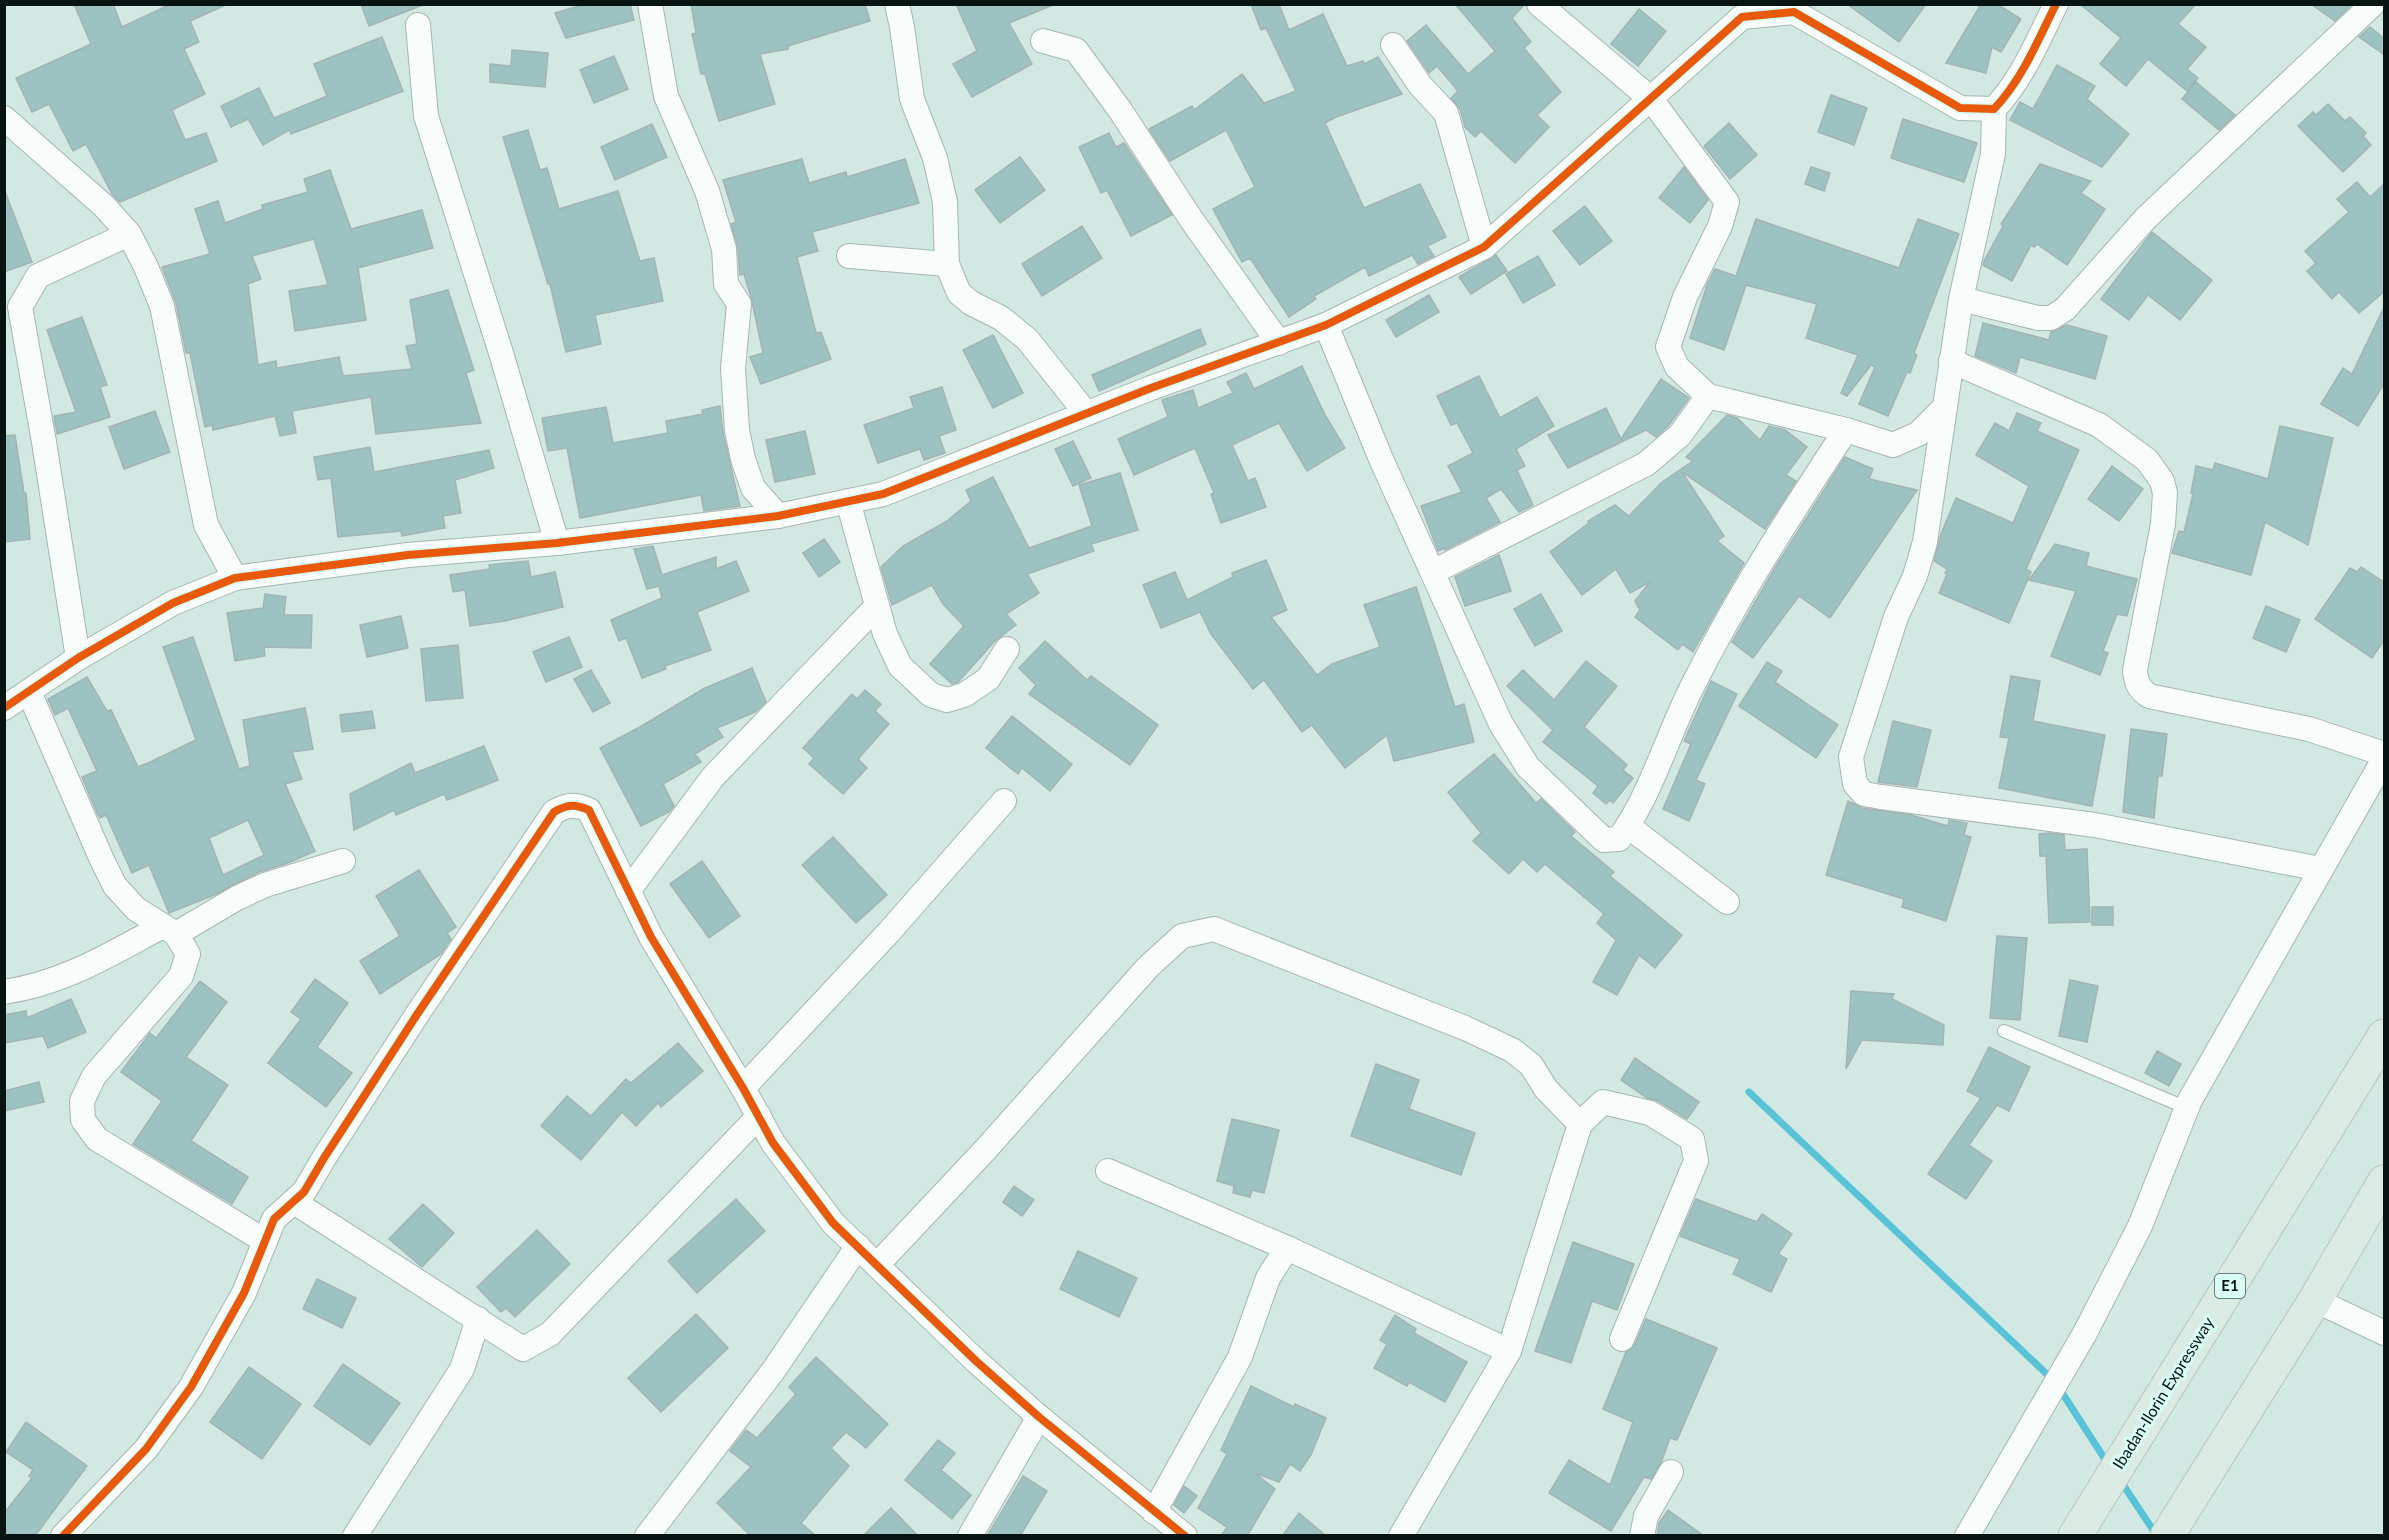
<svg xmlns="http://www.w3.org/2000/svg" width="2389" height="1540" viewBox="0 0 2389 1540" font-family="Lato,sans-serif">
<rect width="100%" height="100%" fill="#d2e8e3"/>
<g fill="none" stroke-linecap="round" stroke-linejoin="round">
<g stroke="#58c2d7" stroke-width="7">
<path d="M1749,1092L2052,1379"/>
<path d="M2059,1388L2108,1464"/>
<path d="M2120,1480L2157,1536"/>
</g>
</g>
<g fill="#9cc2c1" stroke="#a3b4b2" stroke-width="1.5" fill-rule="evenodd">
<path d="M74,4H113L122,27L171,4H228L190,21L199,42L184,49L205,94L172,110L185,140L206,133L217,161L120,202L112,194L86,144L73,151L49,104L32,112L16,78L91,44Z"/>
<path d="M361,4H419L420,6L369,26Z"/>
<path d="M586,4H630L634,20L566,38L555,13Z"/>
<path d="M691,4H865L870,21L788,46V49L760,54L775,104L719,121L705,74H701L692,34L696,33Z"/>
<path d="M956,4H1053V5L1009,23L1032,64L972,97L953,64L977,51Z"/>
<path d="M1251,4H1279L1289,30L1323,14L1347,66L1363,61L1364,64L1378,57L1402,94L1336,117L1325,123L1364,208L1420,184L1446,237L1427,246L1434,256L1418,264L1412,255L1369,276L1365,267L1314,296L1316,299L1289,317L1250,258L1242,262L1213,209L1255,187L1226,130L1170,161L1149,129L1192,106L1194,110L1242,74L1264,103L1296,91L1266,28L1261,30Z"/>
<path d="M1455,4H1525L1512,18L1531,42L1524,48L1561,92L1537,115L1549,127L1515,163L1481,131L1475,137L1465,127L1460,109L1451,98L1458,91L1437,66L1429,73L1407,41L1426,25L1468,74L1495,51Z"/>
<path d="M1847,4H1926L1899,42Z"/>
<path d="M1981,4H1997L2021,19L2001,52L1992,47L1986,73L1946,63Z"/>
<path d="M2080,4H2196L2178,24L2206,47L2187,69L2198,78L2187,91L2148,59L2126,86L2100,64L2121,38Z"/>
<path d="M2311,4H2352L2335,21Z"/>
<path d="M1639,9L1666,31L1638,66L1611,44Z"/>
<path d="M2370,27L2385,39L2383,54L2359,37Z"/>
<path d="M382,37L403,91L291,134L289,130L263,145L248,119L231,127L221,106L259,88L274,118L327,96L314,64Z"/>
<path d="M512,50L548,53L545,87L490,82V64L511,66Z"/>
<path d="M614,56L628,89L594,103L580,70Z"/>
<path d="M2057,65L2095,86L2087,99L2129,134L2102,167L2010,120L2020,102L2033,109Z"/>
<path d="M2196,82L2235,115L2219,130L2182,99Z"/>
<path d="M1831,95L1867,108L1854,145L1818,132Z"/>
<path d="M2328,104L2345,121L2350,117L2366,133L2363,136L2371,145L2343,172L2298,126L2313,112L2316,115Z"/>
<path d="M1903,119L1977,143L1964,182L1891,158Z"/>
<path d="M1729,123L1757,155L1730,179L1704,146Z"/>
<path d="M652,124L667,157L615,180L601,147Z"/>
<path d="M528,130L540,170L547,168L559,209L618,191L640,261L654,258L663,301L595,315L601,344L566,352L550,284H548L503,137Z"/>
<path d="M1109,133L1116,147L1124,143L1172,215L1131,236L1107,190L1101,193L1079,147Z"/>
<path d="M1020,157L1045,190L1000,223L975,190Z"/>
<path d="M802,159L809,183L846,172L847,177L905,159L919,203L812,232L818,251L797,257L816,333L821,332L831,359L761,384L750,357L763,353L751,297L744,274L740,275L738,248L731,224L736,222L723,180Z"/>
<path d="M2040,164L2091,181L2081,193L2105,209L2067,265L2037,244L2034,247L2031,245L2012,281L1983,265L1984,261L2003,226L2001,224Z"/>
<path d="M1684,167L1708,200L1690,223L1659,198Z"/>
<path d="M1811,167L1830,173L1824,191L1805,184Z"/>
<path d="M330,170L351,229L422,210L433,248L358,268L366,320L295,331L289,291L328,285L314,239L252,256L261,279L248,284L258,365L276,361L277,368L339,357L343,376L412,369L406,346L417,344L410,300L448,290L474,370L466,373L481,423L376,434L371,397L292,411L296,433L280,436L275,416L213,430L212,425L205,427L190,353H186L176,303L162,267L210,254L195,209L218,201L225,223L263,209L262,205L308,192L304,179Z"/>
<path d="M2357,182L2370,197L2385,183V291L2359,313L2339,292L2332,299L2307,271L2316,263L2305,251L2349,212L2337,199Z"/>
<path d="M6,194L32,262L4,272V195Z"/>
<path d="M1585,206L1612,241L1580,265L1553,231Z"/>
<path d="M1756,219L1899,268L1918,219L1959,234L1914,353L1917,355L1910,373L1907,372L1888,416L1859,404L1875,367L1871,365L1847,396L1841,393L1858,355L1806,338L1817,304L1746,285L1724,350L1690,338L1707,285L1715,269L1736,276Z"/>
<path d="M1082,226L1102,258L1042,296L1022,264Z"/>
<path d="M2152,232L2212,280L2180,320L2148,295L2129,320L2101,299Z"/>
<path d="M1496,255L1507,271L1471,294L1459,277Z"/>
<path d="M1538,256L1555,285L1523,303L1506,274Z"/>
<path d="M1429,295L1439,312L1396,337L1386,320Z"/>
<path d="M2385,305V382L2358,426L2321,404L2343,368L2352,374Z"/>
<path d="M82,317L107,385L100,387L110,417L57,434L54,416L76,412L47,330Z"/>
<path d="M1983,323L2049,340L2051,332L2067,325L2107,336L2095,379L2020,357L2016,373L1975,356Z"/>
<path d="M1200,329L1206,344L1099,391L1092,375Z"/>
<path d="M993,335L1023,393L993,408L963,350Z"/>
<path d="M1302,366L1325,415L1345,448L1307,471L1279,423L1232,445L1248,481L1255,478L1266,507L1221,523L1211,494L1214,493L1195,448L1134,475L1118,439L1168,417L1162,400L1193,390L1198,408L1233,393L1227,382L1246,373L1254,389Z"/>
<path d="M1479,376L1500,418L1537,397L1554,426L1516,449L1525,466L1517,470L1533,505L1519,512L1501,489L1486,498L1500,522L1445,550V548L1438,551L1421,506L1462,492L1448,466L1473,453L1457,423L1451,425L1437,396Z"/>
<path d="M1661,379L1689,398L1669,425L1656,437L1646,430L1568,468L1548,435L1606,408L1621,439Z"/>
<path d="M942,387L956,430L939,436L945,453L924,460L920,449L878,463L864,425L914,408L910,397Z"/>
<path d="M720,406L723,433L740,506L704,511L701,495L580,518L567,448L548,451L542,418L606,407L613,443L668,433L666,421L703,414L702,410Z"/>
<path d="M155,411L170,452L124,469L109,427Z"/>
<path d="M2017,413L2041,423L2037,431L2079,450L2026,569L2031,572L2009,623L1939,593L1947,574L1945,573L1947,569L1934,561L1941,534L1956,498L2013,523L2029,486L1976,455L1995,423L2009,431Z"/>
<path d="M1727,415L1737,418L1760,440L1769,426L1785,430L1807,447L1786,475L1796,481L1765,529L1682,472L1724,536L1717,541L1744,563L1693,652L1682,644L1678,650L1635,617L1640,610L1635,601L1650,582L1630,593L1616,569L1582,595L1550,552L1589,523L1588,521L1615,505L1629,516L1662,482L1693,461L1686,457Z"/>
<path d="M2280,426L2333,438L2308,545L2265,522L2251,575L2172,553L2179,531L2184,532L2193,494L2191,493L2196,466L2213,470L2215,463L2268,479Z"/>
<path d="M805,431L815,474L775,482L766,440Z"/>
<path d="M15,435L24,493H26L30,539L4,542V436Z"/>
<path d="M1073,441L1091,478L1073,486L1055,449Z"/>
<path d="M370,447L374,472L489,450L494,468L455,480L461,513L443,516L445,528L402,536L401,531L338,537L331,478L318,480L314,457Z"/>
<path d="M1845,457L1873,469L1869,479L1917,490L1830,618L1799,596L1753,658L1732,642L1776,566Z"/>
<path d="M2112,466L2143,489L2119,521L2088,499Z"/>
<path d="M1120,473L1138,530L1091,544L1094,551L1027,574L1039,593L1006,614L1016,625L995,641L958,682L952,684L930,664L964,626L943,604L932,585L892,605L881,567L903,546L947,521L971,501L966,490L993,477L1029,548L1092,526L1079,485Z"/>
<path d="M824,539L840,562L819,577L803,553Z"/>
<path d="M2055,544L2089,553L2086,566L2137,579L2127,616L2117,614L2103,651L2108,653L2100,675L2051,656L2076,591L2029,580Z"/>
<path d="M653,546L662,575L716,557V569L736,561L749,591L697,612L711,650L665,666L666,669L642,678L626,638L619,641L611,620L662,598L659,586L647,589L634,549Z"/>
<path d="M1499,555L1511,591L1465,606L1455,577Z"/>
<path d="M1266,560L1287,610L1271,617L1317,675L1332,664L1380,647L1364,605L1416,587L1455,707L1464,704L1474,742L1394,761L1387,735L1345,768L1312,725L1302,732L1264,680L1253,689L1211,634L1200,612L1161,628L1143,585L1175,572L1187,600L1233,577L1232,573Z"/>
<path d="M528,561L531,577L555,572L563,607L505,621L470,626L465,590L453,592L450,575L490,569L489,565Z"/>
<path d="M2361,567L2385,583V639L2372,658L2315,619L2350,568L2357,572Z"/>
<path d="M265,594L286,597L284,615H312L311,648L264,647L265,656L235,661L227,613L263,608Z"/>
<path d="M1541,594L1562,631L1535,646L1514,609Z"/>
<path d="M2266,606L2300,620L2286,652L2253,638Z"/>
<path d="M401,616L408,648L367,657L360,625Z"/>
<path d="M193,637L239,769L250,766L243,720L305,708L313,749L292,752L302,779L285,784L315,851L288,863L259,872L214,895L169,913L149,865L132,873L106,815L100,818L97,813L82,777L97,771L68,708L55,715L48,699L87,677L107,711L111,710L138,767L148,763L196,740L163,647ZM248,820L264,855L223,875L209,838Z"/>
<path d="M569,637L582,667L546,682L533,652Z"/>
<path d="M1045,641L1087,680L1091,676L1158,725L1130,765L1029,694L1036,685L1019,668Z"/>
<path d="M458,645L463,698L426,701L421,649Z"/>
<path d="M1586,661L1617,686L1584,727L1627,765L1623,770L1633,778L1613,803L1610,800L1606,804L1593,793L1598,786L1543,742L1553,730L1507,686L1523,670L1554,700Z"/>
<path d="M1767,662L1782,671L1775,682L1838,725L1816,758L1739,706Z"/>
<path d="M752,668L766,702L755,712L717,728L723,737L695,754L701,762L663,784L674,806L669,812L641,826L600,748L640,727L703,689Z"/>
<path d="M591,670L610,703L593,712L574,679Z"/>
<path d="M2011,676L2040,681L2033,721L2105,735L2092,806L1999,788L2009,738L2000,737Z"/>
<path d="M1711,681L1737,694L1696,780L1705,784L1689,821L1663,809L1691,744L1684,741Z"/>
<path d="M865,690L881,704L875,711L889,724L858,759L867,768L843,794L809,764L814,758L803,748L852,694L857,699Z"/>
<path d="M372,711L375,728L342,732L340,715Z"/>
<path d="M1012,716L1072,764L1050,791L1022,768L1018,774L986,748Z"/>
<path d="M1893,721L1931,730L1917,787L1878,782Z"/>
<path d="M2131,729L2167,734L2162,776H2158L2154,818L2123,812Z"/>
<path d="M484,746L498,780L447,800L444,794L396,815L394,810L354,830L350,794L411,763L415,773Z"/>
<path d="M1494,754L1536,803L1541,799L1575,832L1571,836L1614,872L1610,876L1682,935L1655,968L1639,955L1617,995L1593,982L1616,940L1597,923L1604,914L1545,864L1537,872L1523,859L1509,874L1473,841L1481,833L1448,792Z"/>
<path d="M1848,801L1862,808L1911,815L1948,826L1949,820L1967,823L1964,835L1971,837L1946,921L1902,907L1904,899L1826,875Z"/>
<path d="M2049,833L2064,835L2065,850L2087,849L2090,922L2049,923L2046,856H2040L2039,834Z"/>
<path d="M833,837L887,895L856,923L802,865Z"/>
<path d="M702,861L740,916L709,938L670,884Z"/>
<path d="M419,870L456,927L447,933L451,939L441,954L380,994L360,961L400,936L376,896Z"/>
<rect x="2092" y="907" width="21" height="18"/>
<path d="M1997,936L2027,938L2020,1020L1990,1018Z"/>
<path d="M315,979L348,1003L317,1047L352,1073L326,1107L268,1063L301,1019L291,1012Z"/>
<path d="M2070,980L2098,986L2087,1042L2059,1036Z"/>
<path d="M200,981L227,1002L186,1057L228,1085L191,1141L248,1177L232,1204L133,1144L162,1101L121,1072L150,1033L156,1038Z"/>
<path d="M1851,991L1894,994L1892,999L1944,1025L1943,1045L1862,1040L1846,1069Z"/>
<path d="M71,999L86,1032L48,1048L43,1036L4,1043V1015L26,1011L27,1018Z"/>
<path d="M678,1043L703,1071L661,1107L658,1103L636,1126L622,1112L581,1160L541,1126L567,1096L591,1116L626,1079L631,1083Z"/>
<path d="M1989,1047L2030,1067L2009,1111L1997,1105L1969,1145L1992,1161L1966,1199L1928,1174L1981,1098L1967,1091Z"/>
<path d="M2157,1051L2181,1064L2169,1086L2145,1073Z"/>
<path d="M1635,1058L1699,1102L1687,1119L1658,1101L1647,1098L1621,1080Z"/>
<path d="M1376,1064L1419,1080L1409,1109L1475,1133L1461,1175L1351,1136Z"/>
<path d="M39,1082L44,1102L4,1111V1091Z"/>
<path d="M1232,1119L1279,1130L1264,1193L1252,1190L1250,1197L1233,1193L1234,1186L1217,1181Z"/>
<path d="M1014,1186L1034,1200L1022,1216L1003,1202Z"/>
<path d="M736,1199L765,1231L697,1293L668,1261Z"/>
<path d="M1696,1199L1757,1222L1762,1214L1792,1234L1778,1254L1787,1259L1771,1292L1733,1274L1740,1259L1680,1236Z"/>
<path d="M423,1204L454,1233L422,1267L389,1239Z"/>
<path d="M537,1230L570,1264L515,1317L506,1308L501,1312L477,1287Z"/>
<path d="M1573,1242L1634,1264L1617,1310L1592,1301L1571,1363L1535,1351Z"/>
<path d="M1078,1251L1137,1278L1119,1317L1060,1289Z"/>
<path d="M317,1279L356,1298L342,1328L303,1309Z"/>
<path d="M696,1314L728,1348L661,1412L628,1378Z"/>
<path d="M1395,1315L1416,1329L1414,1333L1467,1362L1445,1402L1409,1382L1407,1386L1374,1368L1387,1344L1380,1340Z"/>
<path d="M1646,1319L1717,1348L1677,1440L1670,1438L1661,1463L1651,1479L1644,1477L1611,1531L1549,1493L1569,1460L1610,1485L1633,1422L1603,1409L1626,1352L1635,1344Z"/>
<path d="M816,1357L888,1424L866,1448L846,1432L831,1448L849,1466L801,1523L816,1536H751L717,1503L751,1467L730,1451L746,1430L757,1438L796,1394L789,1387Z"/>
<path d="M343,1364L400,1403L370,1445L314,1406Z"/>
<path d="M249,1367L301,1404L262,1459L210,1422Z"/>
<path d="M1251,1386L1294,1407L1295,1404L1326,1418L1311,1455L1300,1471L1290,1464L1279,1482L1255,1473L1275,1489L1247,1536H1221L1227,1527L1198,1508L1227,1454L1221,1450Z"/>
<path d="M26,1422L87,1466L35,1536H11L4,1530V1513L32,1478L29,1476L33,1470L6,1452Z"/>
<path d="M938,1440L955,1453L941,1470L971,1495L952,1519L905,1480Z"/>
<path d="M1023,1476L1047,1491L1020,1536H987Z"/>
<path d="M1184,1486L1197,1496L1184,1513L1174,1505Z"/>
<path d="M891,1508L918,1536H863Z"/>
<path d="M1668,1510L1704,1536H1657L1659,1523Z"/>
<path d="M1299,1513L1326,1536H1282Z"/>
</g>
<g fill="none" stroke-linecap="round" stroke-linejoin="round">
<g stroke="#a6b6b3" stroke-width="14">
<path id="service" d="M2004,1031L2187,1108"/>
</g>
<g stroke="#a6b6b3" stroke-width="26">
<g id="minor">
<path d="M650,4L666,96L707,191L724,249L726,284L739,304L733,368L737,430L743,459L753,488L778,516"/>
<path d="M897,4L902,27L912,99L935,158L945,202L947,264L959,293L971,303L1001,318L1027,339L1086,413"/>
<path d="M1539,4L1651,99L1727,202L1720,226L1685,297L1668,347L1677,367L1708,396L1846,430L1893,445L1918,434L1944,408"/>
<path d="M418,25L426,116L501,353L557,543"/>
<path d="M1043,41L1076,50L1120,110L1191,219L1279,343"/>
<path d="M1393,45L1420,85L1446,113L1484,247"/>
<path d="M1994,109L1993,154L1961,299L1925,542L1915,576L1896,617L1851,757L1855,784L1864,794L1881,797L2095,825L2320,869"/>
<path d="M4,118L104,206L129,234L146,267L162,306L206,525L235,578"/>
<path d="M849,256L947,264"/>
<path d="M1961,299L2038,318H2051L2065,309L2146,218L2373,4"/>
<path d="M1326,325L1381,459L1501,724L1528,767L1604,840L1619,839C1651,794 1666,740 1690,691C1735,600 1790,515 1846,430"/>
<path d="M1951,361L2099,425L2147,460L2162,481L2165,493L2163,524L2135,670C2136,683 2139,689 2149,696L2309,729L2384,754"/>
<path d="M848,501L885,634L900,666L931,695L947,700L964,695L988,679L1007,649"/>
<path d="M1433,572L1646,464L1680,435L1708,396"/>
<path d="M78,658L44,442L20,307L38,276L129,234"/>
<path d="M29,692L102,860L115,886L136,909L176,934L188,954L181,976L94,1076L82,1101L83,1120L97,1139L265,1241"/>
<path d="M4,708L78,658L173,603L235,578L408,555L557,543L778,516L883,494L1151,388L1326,325L1484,247L1742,17L1794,12L1960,108L1994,109C2022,80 2038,40 2056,4"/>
<path d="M1628,826L1727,902"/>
<path d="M628,891L713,777L877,606"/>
<path d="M176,934L237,898L265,885L343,861"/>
<path d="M4,992C65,983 110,954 163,926"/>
<path d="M743,1088L889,932L1004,801"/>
<path d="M1108,1171L1287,1248L1509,1351"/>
<path d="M294,1202L523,1349L550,1334L759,1116"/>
<path d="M877,1265L986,1149L1148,967L1182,936L1214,929L1465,1028L1512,1050L1531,1065L1546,1089L1580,1124"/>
<path d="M2315,1300L2384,1333"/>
<path d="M1154,1512L1240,1357L1268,1278L1287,1248"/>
<path d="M63,1536L146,1449L191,1387L244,1293L274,1219L304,1192L324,1158L418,1013L554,812C568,804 575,804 589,810L651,937L743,1088L773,1143L833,1223L976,1361L1039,1417L1185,1536"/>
<path d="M355,1536L462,1369L478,1319"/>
<path d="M647,1536L773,1371L858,1246"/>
<path d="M970,1536L1039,1417"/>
<path d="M1401,1536L1509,1351L1580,1124L1603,1102L1650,1113L1692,1139L1696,1161L1622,1339"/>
<path d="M1642,1536L1646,1516L1671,1472"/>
<path d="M1967,1536L2085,1333L2140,1226L2190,1100L2384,759"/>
</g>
</g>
<g stroke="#b9c4c1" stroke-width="35">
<g id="motorway">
<path d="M2075,1536L2384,1036"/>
<path d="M2167,1536L2315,1300L2384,1182"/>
</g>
</g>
<use href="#service" stroke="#f8fcfb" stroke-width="12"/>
<use href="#minor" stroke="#f8fcfb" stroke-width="24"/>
<use href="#motorway" stroke="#daebe4" stroke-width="33"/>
<g stroke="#d8fef6" stroke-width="11">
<g id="cycleway">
<path d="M4,708L78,658L173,603L235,578L408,555L557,543L778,516L883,494L1151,388L1326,325L1484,247L1742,17L1794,12L1960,108L1994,109C2022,80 2038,40 2056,4"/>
<path d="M63,1536L146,1449L191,1387L244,1293L274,1219L304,1192L324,1158L418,1013L554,812C568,804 575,804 589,810L651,937L743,1088L773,1143L833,1223L976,1361L1039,1417L1185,1536"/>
</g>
</g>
<use href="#cycleway" stroke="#e8590c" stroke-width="8"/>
</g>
<g text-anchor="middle" stroke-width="6" stroke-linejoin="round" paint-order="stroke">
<rect fill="#d8fef6" stroke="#465a56" stroke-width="1.5" x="2215" y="1274" width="30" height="24" rx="4.5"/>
<g font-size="15" font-weight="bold" fill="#071412">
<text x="2230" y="1291">E1</text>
</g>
<g font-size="16" fill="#071412" stroke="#d8fef6">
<text transform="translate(2163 1393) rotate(-58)" y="6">Ibadan-Ilorin Expressway</text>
</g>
</g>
<rect width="2389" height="1540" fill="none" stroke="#071412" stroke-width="12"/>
</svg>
